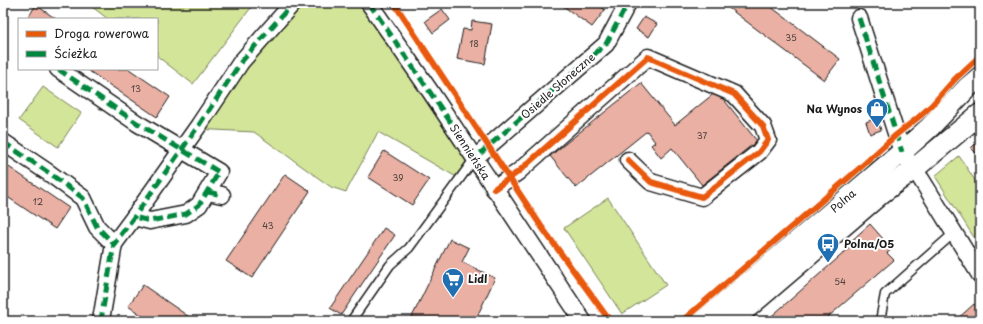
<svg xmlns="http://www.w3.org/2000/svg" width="983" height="324" viewBox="0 0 983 324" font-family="'Playpen Sans',sans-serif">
<rect width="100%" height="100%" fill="#fff"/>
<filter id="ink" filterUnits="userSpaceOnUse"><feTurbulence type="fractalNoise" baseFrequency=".025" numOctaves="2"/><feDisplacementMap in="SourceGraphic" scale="8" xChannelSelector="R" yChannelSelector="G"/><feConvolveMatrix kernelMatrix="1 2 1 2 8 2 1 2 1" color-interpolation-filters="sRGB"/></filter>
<g filter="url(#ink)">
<g fill="#d3e599" stroke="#78805a">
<path d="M87,3H250L253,5L193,84L157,56V19H108Z"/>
<path d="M293,3H369L475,158L460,179L378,132L346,192L331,187L254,132L195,129Z"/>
<path d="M43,87L81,113L58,147L19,120Z"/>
<path d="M959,156L980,188V247L935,176Z"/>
<path d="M608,198L666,285L622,314L564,228Z"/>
</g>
<g fill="#e9b0a3" stroke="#1c1c1c">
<path d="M559,3H596L605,10L592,27Z"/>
<path d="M722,3H766L840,59L824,80Z"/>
<path d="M36,5L56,19H27Z"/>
<path d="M442,9L450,20L433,33L425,21Z"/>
<path d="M644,17L657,24L649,37L636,29Z"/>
<path d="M472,21L492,24L485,64L457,59L463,29L471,30Z"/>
<path d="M86,69H129L170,97L157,117Z"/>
<path d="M641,83L675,125L717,91L757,141L702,185L672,148L661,158L651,145L655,142L647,131L576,188L550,156Z"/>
<path d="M877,118L881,130L870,134L866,122Z"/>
<path d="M980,140V157L971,148Z"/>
<path d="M384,151L429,180L412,205L368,177Z"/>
<path d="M3,163L69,208L55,229L3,194Z"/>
<path d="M285,174L310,191L252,278L226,261Z"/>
<path d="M870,224L892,249L887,253L894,260L828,317L831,321H766L854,244L851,241Z"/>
<path d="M384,228L395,235L341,315L330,308Z"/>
<path d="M450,239L469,248L462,262L495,278L475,321H410Z"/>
<path d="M143,285L195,321H150L128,306Z"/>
<path d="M974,304L980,311V321H955Z"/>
</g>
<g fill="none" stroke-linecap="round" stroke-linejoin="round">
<g stroke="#1c1c1c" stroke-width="11">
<g id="service">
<path d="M351,321L390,265L409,248L475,158"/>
<path d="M880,321L885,294L954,233"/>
</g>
</g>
<g stroke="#1c1c1c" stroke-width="19">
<g id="minor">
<path d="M369,3L430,91L583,321"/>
<path d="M859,18L902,152L921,179L980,275"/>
<path d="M58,69L137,123L219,172L199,205L186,214L150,221L134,217"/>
<path d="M3,142L49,173L83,198L97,227L114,244"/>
<path d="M475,158L606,44L628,3"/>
<path d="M494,189L518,172L648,57L734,94L763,126L768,140L759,152L702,197L651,182L628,160"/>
<path d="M208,192L222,195"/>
<path d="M103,321L101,320L114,244L134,217L199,125L241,62L293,3"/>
</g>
</g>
<g stroke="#1c1c1c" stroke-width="23">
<g id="tertiary">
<path d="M703,321L902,152L930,127L968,87L980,77"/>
<path d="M732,321L883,192L914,169L980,114"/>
</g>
</g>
<use href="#service" stroke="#fff" stroke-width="8"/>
<use href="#minor" stroke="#fff" stroke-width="16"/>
<use href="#tertiary" stroke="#fff" stroke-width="20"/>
<g stroke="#00873e" stroke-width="5" stroke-dasharray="10 5" stroke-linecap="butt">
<path d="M369,3L475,158L606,44L628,3"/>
<path d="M859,18L902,152"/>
<path d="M58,69L137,123L219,172L199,205L186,214L150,221L134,217"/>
<path d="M3,142L49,173L83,198L97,227L114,244"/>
<path d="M208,192L222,195"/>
<path d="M103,321L101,320L114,244L134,217L199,125L241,62L293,3"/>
</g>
<g stroke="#fff" stroke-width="8">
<g id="cycleway">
<path d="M394,3L541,226L610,321"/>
<path d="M494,189L518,172L648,57L734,94L763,126L768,140L759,152L702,197L651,182L628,160"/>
<path d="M682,321L861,167L896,135L920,116L932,105L955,79L980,56"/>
</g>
</g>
<use href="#cycleway" stroke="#e8590c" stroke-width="6"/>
</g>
</g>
<defs>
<g id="shop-pin" transform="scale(1.15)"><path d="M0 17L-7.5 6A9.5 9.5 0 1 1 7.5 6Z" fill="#1f6fb2" stroke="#fff"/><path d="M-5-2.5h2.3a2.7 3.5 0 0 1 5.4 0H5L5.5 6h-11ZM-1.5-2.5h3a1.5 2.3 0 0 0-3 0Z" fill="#fff"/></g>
<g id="bus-pin" transform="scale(1.15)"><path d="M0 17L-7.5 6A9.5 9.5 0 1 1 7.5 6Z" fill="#1f6fb2" stroke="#fff"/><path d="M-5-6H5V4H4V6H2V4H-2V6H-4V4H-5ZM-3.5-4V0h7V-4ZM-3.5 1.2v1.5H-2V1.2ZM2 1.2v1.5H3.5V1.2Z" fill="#fff"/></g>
<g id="supermarket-pin" transform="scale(1.15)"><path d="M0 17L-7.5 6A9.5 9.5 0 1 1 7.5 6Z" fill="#1f6fb2" stroke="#fff"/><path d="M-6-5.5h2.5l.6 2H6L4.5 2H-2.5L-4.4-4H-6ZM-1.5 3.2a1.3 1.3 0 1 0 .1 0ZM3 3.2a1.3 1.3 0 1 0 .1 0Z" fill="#fff"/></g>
</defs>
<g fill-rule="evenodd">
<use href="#shop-pin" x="877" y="109"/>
<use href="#bus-pin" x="828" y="244"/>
<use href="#supermarket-pin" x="453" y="279"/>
</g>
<g text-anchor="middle" stroke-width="4" stroke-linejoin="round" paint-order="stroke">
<g font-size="9" fill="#4f413e">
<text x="791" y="41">35</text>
<text x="474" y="47">18</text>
<text x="136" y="92">13</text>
<text x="702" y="139">37</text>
<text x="398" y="181">39</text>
<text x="38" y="205">12</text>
<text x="268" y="229">43</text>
<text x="840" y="285">54</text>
</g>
<g font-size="11" fill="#1c1c1c" stroke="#fff">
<text transform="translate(558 86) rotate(-41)" y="4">Osiedle Słoneczne</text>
<text transform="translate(470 152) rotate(57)" y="4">Siennieńska</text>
<text transform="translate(843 201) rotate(-41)" y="4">Polna</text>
</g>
<g font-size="11" font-weight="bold" fill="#1c1c1c" stroke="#fff" text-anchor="start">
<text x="862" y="113" text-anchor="end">Na Wynos</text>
<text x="844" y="248">Polna/05</text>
<text x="468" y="283">Lidl</text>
</g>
</g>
<rect width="983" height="324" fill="none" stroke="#fff" stroke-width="16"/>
<rect x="8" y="8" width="967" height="308" fill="none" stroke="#1c1c1c" stroke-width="1.5" filter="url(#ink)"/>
<rect x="18" y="18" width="140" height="52" fill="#ffffff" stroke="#a4a4a4"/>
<rect x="26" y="31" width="20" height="6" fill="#e8590c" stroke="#a4a4a4"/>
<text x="54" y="38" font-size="12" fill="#1c1c1c">Droga rowerowa</text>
<rect x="26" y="51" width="20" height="6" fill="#00873e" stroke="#a4a4a4"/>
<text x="54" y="58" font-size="12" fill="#1c1c1c">Ścieżka</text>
</svg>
